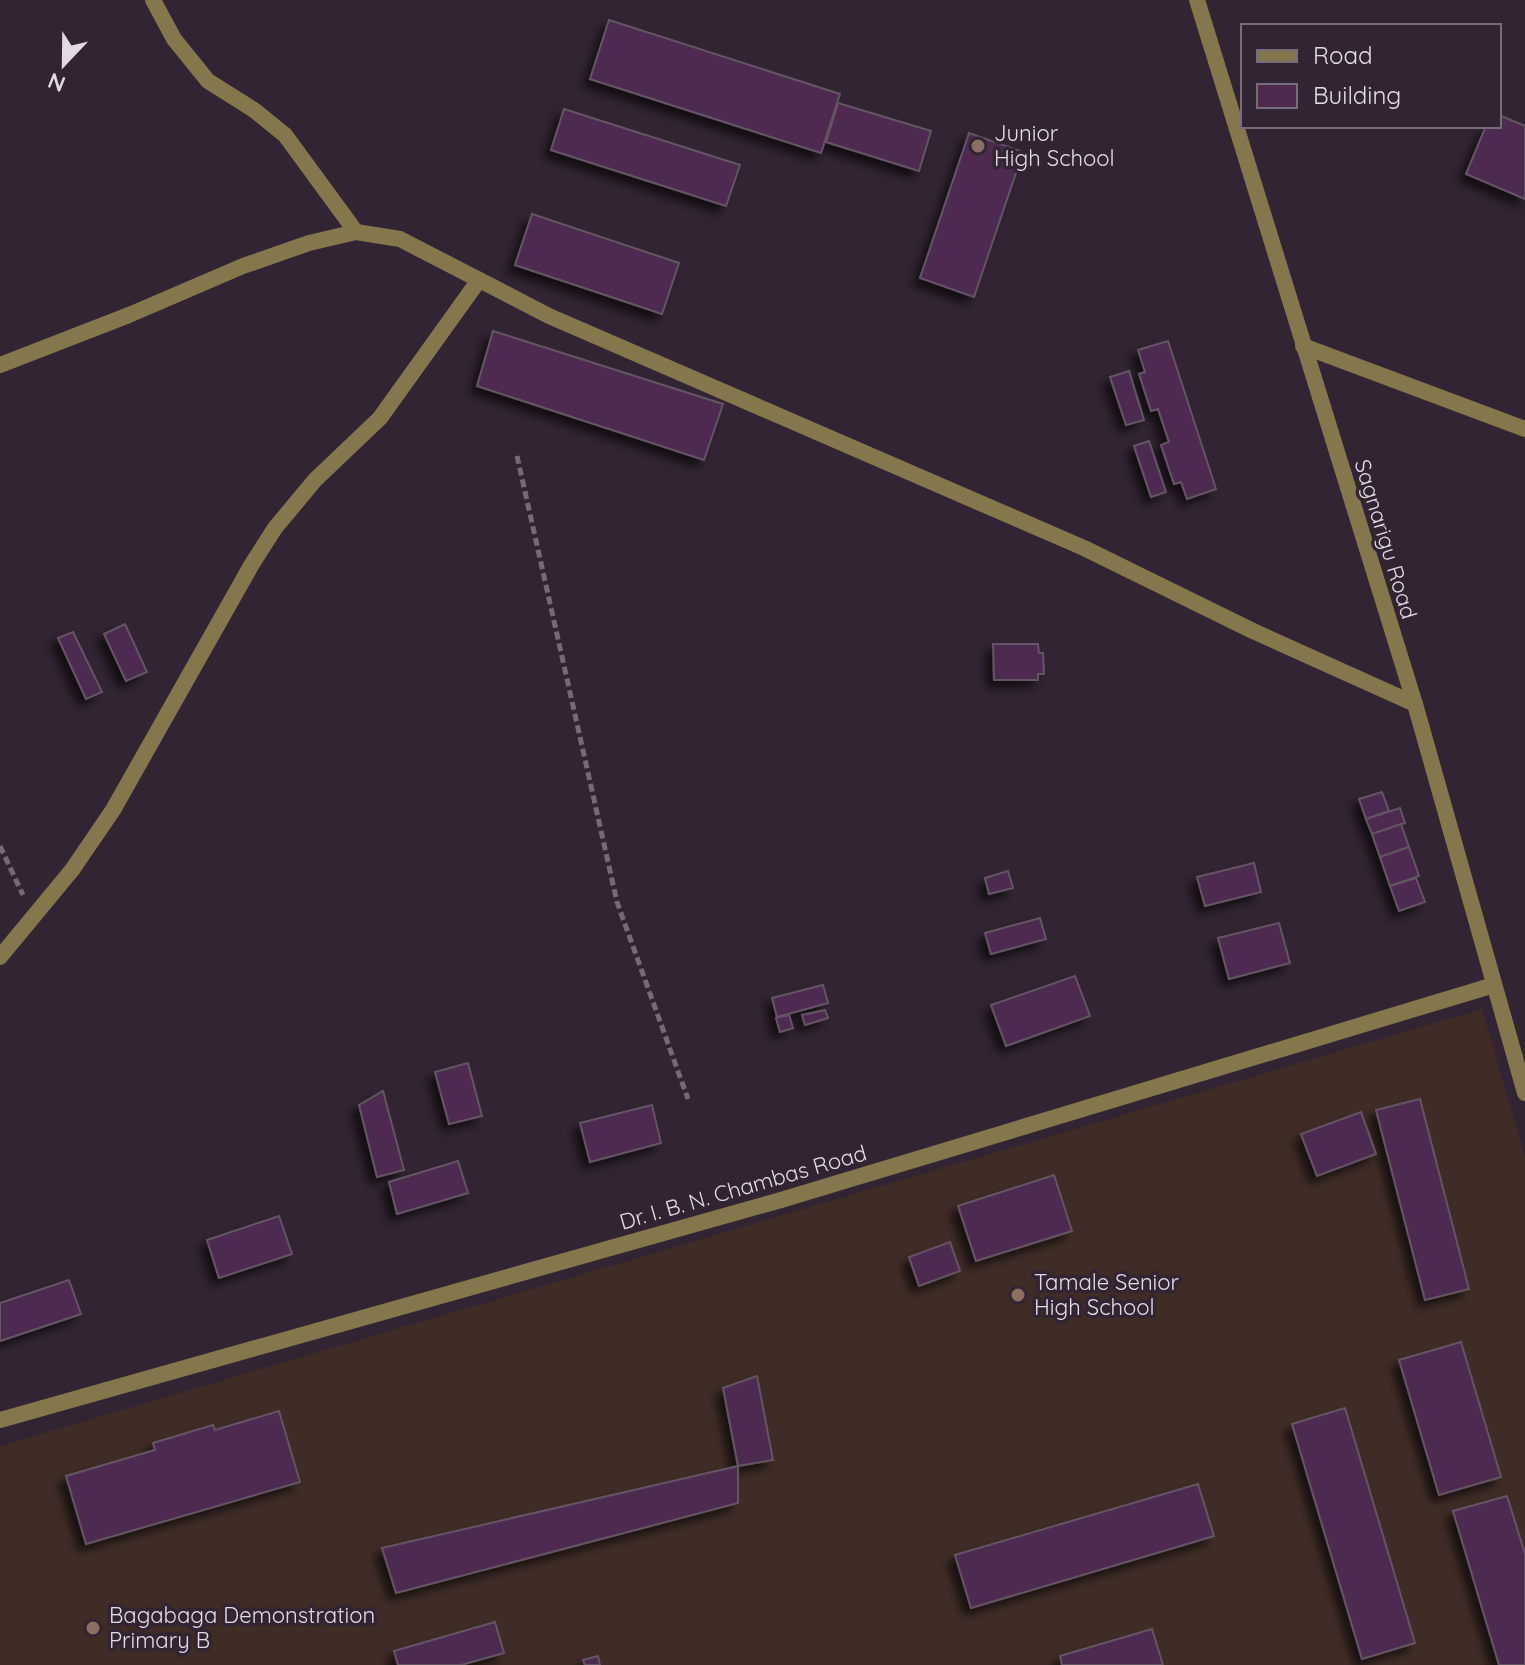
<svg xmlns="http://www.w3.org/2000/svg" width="1525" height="1665" viewBox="0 0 1525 1665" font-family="Quicksand,sans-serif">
<defs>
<filter id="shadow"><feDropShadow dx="-7" dy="7" stdDeviation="4" flood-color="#0009"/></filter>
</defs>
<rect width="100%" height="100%" fill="#322432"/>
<path fill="#3f2c27" d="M1482,1009L1525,1157V1665H0V1446Z"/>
<g fill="#4e2a4f" stroke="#645464" stroke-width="2" filter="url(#shadow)">
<path d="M609,20L840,94L821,153L590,79Z"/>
<path d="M838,103L931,131L919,171L826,142Z"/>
<path d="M564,109L740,165L726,206L551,150Z"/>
<path d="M1499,115L1525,126V199L1466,174L1486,126H1499Z"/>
<path d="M969,133L1023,152L974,297L920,278Z"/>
<path d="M532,214L679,263L662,314L515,265Z"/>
<path d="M493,331L723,404L704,460L477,386Z"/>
<path d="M1168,341L1216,489L1187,499L1181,482L1174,484L1161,445L1169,442L1158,409L1151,411L1139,374L1145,372L1138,350Z"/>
<path d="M1129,371L1144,420L1126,425L1110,377Z"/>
<path d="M1149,441L1166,492L1151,497L1134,446Z"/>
<path d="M125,624L147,672L126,681L104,634Z"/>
<path d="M73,632L102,692L86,699L58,638Z"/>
<path d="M993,644H1038L1039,653H1043L1044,674H1038V680H994Z"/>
<path d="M1382,792L1389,811L1366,819L1359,799Z"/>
<path d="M1400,808L1405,823L1372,834L1366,819Z"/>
<path d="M1401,824L1409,847L1380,857L1372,834Z"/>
<path d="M1409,847L1419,876L1390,886L1380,857Z"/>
<path d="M1254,863L1261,892L1205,906L1197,877Z"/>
<path d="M1008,871L1013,888L989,894L985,878Z"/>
<path d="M1416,878L1425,902L1399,911L1390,886Z"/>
<path d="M1040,918L1046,939L991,954L985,933Z"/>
<path d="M1279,923L1290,963L1229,979L1218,938Z"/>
<path d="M1075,976L1090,1016L1006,1046L991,1005Z"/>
<path d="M823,985L828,1003L777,1017L772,998Z"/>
<path d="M825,1010L828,1018L805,1025L802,1015Z"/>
<path d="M789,1015L793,1028L780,1032L776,1018Z"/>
<path d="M468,1063L482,1116L449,1124L435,1072Z"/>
<path d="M383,1091L404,1170L377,1177L359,1105Z"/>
<path d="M1420,1099L1469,1289L1425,1300L1376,1110Z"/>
<path d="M652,1105L661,1143L590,1162L580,1123Z"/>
<path d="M1361,1112L1376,1154L1317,1176L1301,1134Z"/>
<path d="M458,1161L468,1193L397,1214L389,1182Z"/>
<path d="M1054,1175L1072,1231L976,1261L958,1206Z"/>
<path d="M279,1216L292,1254L219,1278L207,1240Z"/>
<path d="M950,1242L960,1271L919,1286L909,1257Z"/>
<path d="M69,1280L81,1314L0,1341V1303Z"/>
<path d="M1461,1342L1501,1477L1439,1495L1399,1360Z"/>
<path d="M757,1376L773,1460L738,1466L723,1388Z"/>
<path d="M1345,1408L1415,1643L1362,1659L1292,1424Z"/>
<path d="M279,1411L300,1482L86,1544L66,1476L155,1450L153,1443L213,1425L215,1430Z"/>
<path d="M738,1466V1503L396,1593L382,1548Z"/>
<path d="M1198,1484L1214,1536L971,1608L955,1555Z"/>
<path d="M1507,1496L1525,1554V1665H1499L1453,1511Z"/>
<path d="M495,1622L504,1653L461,1665H398L394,1651Z"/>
<path d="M1152,1629L1163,1665H1062L1060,1656Z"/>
<path d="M598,1656L600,1665H585L583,1660Z"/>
</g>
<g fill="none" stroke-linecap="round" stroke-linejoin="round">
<g stroke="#776a77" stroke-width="5" stroke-dasharray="8 4" stroke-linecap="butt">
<path d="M517,456L617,902L688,1099"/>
<path d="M0,846L23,895"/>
</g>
<g stroke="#85774c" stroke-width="16">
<path d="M153,0L174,39L208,81L254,110L285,135L356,232"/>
<path d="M1197,0L1415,704L1525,1093"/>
<path d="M1303,346L1525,429"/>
<path d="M0,365L129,315L243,266L309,243L356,232L400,239L549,316L1084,548L1253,631L1415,704"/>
<path d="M0,957L72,870L113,810L252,564L275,528L315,480L380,418L479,280"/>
<path d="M0,1420L781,1200L1494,985"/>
</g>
</g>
<g fill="#8d6e63" stroke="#322432" stroke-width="3">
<circle cx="978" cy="146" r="8"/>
<circle cx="1018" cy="1295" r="8"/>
<circle cx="93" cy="1628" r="8"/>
</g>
<g text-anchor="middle" stroke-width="7" stroke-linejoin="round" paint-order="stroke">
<g font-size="22" fill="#e3d9e3" stroke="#322432" text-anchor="start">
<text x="994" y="141">Junior<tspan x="994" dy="25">High School</tspan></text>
<text x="1034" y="1290">Tamale Senior<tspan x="1034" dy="25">High School</tspan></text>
<text x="109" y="1623">Bagabaga Demonstration<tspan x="109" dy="25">Primary B</tspan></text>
</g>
<g font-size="22" fill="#e3d9e3" stroke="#322432">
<text transform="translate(1386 539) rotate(73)" y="8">Sagnarigu Road</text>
<text transform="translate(743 1187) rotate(-16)" y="8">Dr. I. B. N. Chambas Road</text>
</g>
</g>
<rect x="1241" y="24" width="260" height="104" fill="#322432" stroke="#796c79" stroke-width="2"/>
<rect x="1257" y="50" width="40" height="12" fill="#85774c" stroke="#796c79" stroke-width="2"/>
<text x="1313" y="64" font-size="24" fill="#e3d9e3">Road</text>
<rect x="1257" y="84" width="40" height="24" fill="#4e2a4f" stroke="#796c79" stroke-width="2"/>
<text x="1313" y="104" font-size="24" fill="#e3d9e3">Building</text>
<g transform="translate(64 64) rotate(202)" stroke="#322432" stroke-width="6" paint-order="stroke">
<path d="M0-6L14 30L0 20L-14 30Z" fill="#e3d9e3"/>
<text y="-12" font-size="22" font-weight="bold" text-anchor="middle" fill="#e3d9e3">N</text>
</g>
</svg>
